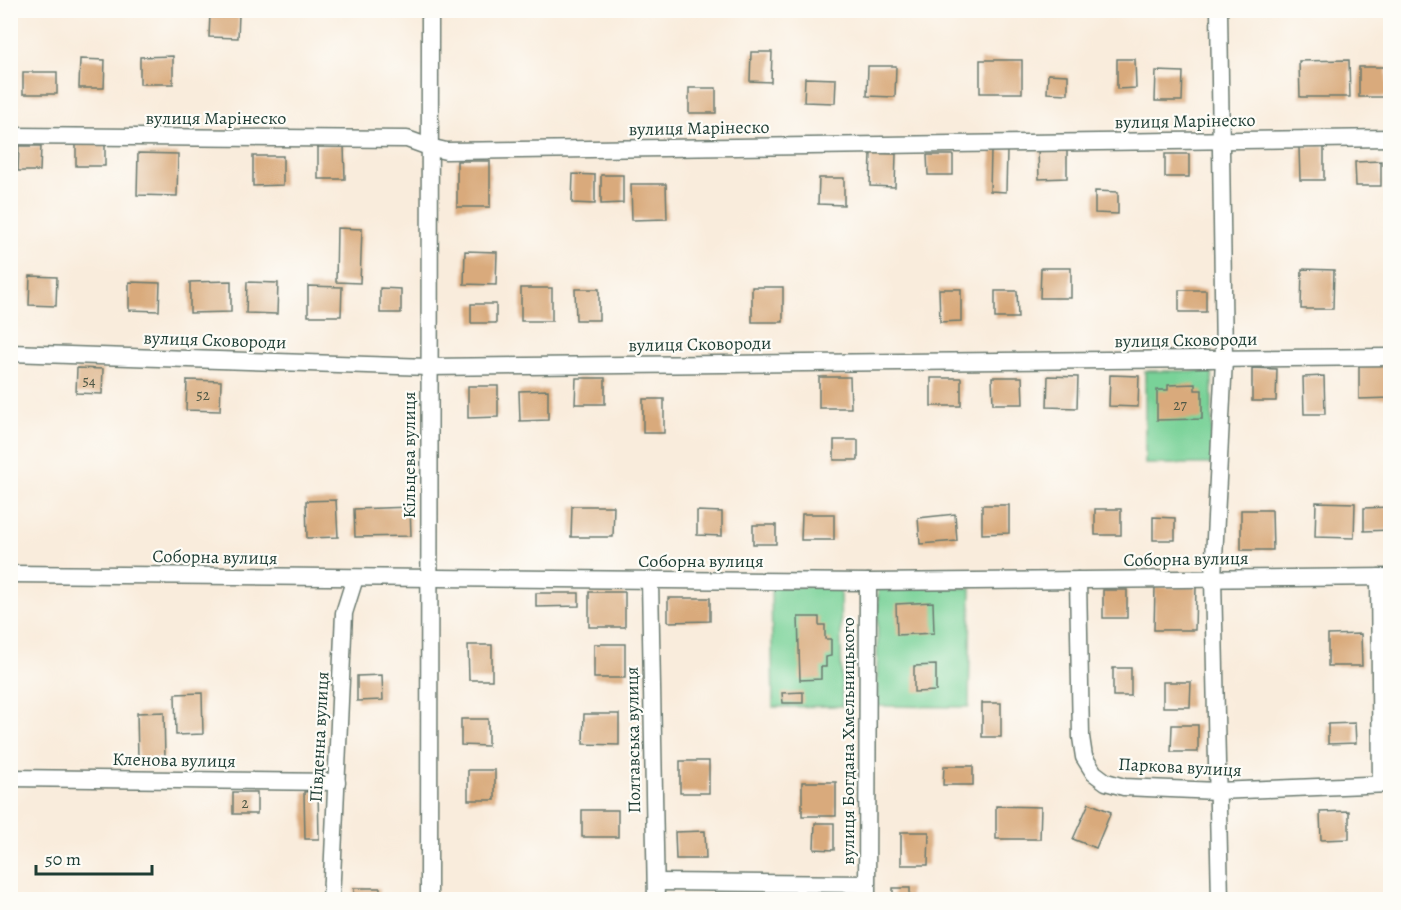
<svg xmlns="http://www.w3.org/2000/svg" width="1401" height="910" viewBox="0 0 1401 910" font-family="Alegreya,serif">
<rect width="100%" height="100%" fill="#fdfcf7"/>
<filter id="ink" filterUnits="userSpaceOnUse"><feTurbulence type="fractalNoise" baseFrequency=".0167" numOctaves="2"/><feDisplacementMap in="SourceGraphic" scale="12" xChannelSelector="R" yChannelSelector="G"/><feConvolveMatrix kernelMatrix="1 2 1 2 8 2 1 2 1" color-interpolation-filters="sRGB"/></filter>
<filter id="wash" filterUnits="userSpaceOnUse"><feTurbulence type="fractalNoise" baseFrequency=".008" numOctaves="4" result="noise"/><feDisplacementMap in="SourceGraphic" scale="24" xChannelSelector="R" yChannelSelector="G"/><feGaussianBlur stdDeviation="1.35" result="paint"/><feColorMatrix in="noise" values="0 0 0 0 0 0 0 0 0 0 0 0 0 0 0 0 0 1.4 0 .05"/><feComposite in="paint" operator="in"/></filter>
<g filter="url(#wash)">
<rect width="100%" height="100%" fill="#f9ecdc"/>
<g fill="#79d298" stroke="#4c8866" stroke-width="1.5">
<rect x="1145" y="371" width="67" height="93"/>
<path d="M840,586L842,706L773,707L771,587Z"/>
<path d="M878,587L971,588L969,707L877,706Z"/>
</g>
<g id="blocks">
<g fill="#d9aa7b">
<path d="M210,14H239L238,38L209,37Z"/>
<path d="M751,52H772L771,82L750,81Z"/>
<path d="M173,56V84H140V57Z"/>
<path d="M80,59L105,60L104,88H79Z"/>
<path d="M1117,59H1135L1136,88L1117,89Z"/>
<rect x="980" y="60" width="42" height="33"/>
<path d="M1349,60L1350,97H1300L1299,61Z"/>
<path d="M868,66H896L895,97L867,96Z"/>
<rect x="1359" y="67" width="28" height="30"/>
<path d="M1156,71L1183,72L1182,101H1155Z"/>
<rect x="23" y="72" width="34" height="22"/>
<path d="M1048,74L1068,75V94L1047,93Z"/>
<path d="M805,78L836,79L835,103L804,102Z"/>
<rect x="689" y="88" width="27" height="25"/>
<rect x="76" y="141" width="29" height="25"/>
<path d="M344,145L345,179H318V146Z"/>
<path d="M19,146H41L40,171H18Z"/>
<path d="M1324,146V180H1300L1299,147Z"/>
<path d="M1038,150H1067V178L1039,179Z"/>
<path d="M991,151H1007L1006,192L990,191Z"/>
<path d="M138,153L178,154L177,196L137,195Z"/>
<path d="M871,153L896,154L895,187L870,186Z"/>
<rect x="1165" y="154" width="24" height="23"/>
<path d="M927,155H953V175H928Z"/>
<path d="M253,156H283V185L253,186Z"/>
<rect x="457" y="161" width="33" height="46"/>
<path d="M1381,161V186H1356L1355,162Z"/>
<path d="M573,174L595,175V204L572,203Z"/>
<path d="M601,175H623V203L601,204Z"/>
<path d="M819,178H844V205L818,204Z"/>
<path d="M631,184H666L667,219L632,220Z"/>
<path d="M1095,191L1118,192V214L1095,213Z"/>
<path d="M337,228L362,229L360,283L336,282Z"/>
<path d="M465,251L497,252L496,285L464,284Z"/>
<path d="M1041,268H1071V298H1040Z"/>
<path d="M1302,269L1334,270L1333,309H1301Z"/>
<path d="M30,276L57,277L56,306L29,305Z"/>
<path d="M231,281V312L190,313V282Z"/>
<path d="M129,282L160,283L159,311L129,310Z"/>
<path d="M247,282L278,283L277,314L246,313Z"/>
<path d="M308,286L342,287L341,316H308Z"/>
<rect x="752" y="287" width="31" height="35"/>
<path d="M380,288L401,289V313H380Z"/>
<rect x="521" y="288" width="31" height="33"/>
<path d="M575,289H599V320H576Z"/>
<path d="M939,289H961V321L940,322Z"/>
<rect x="1179" y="290" width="27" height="22"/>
<path d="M995,291H1017L1018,318H995Z"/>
<rect x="471" y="304" width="25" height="19"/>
<path d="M1390,361V398L1359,399V362Z"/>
<path d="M77,368L103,369L102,394L76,393Z"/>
<path d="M1252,368L1277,369L1276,401H1252Z"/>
<path d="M1110,375L1139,376L1138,407L1109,406Z"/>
<path d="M1048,376L1078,377L1077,408L1047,407Z"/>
<path d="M1324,376L1325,414H1304L1303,377Z"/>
<path d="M819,377H850L851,408H819Z"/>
<path d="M992,377H1022L1023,404H993Z"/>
<path d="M576,378H605V404H575Z"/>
<rect x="931" y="378" width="30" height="28"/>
<path d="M187,380L221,381L220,411L186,410Z"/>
<path d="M1195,384V390H1202V419L1157,420V390H1168V385Z"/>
<path d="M468,386H498V417L468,418Z"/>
<path d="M548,390V420L520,421L519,391Z"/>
<rect x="643" y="399" width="21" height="34"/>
<rect x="834" y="440" width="24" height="20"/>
<path d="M336,500L338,537L307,538L306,501Z"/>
<path d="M1316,502L1355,503L1354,538L1315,537Z"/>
<path d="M982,505H1009V533L982,534Z"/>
<path d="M572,506H614L613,537H571Z"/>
<path d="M410,507L411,536L355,537L354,509Z"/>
<path d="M1390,507V530L1364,531V508Z"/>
<rect x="1095" y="509" width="26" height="26"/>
<path d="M1241,510H1272L1273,550H1241Z"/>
<path d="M697,511L722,512V536L697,535Z"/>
<path d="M802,514H834V540H801Z"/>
<path d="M955,514L957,541L920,544L918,518Z"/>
<path d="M1153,517L1175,518V540H1153Z"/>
<rect x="753" y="525" width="23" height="19"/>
<path d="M1155,587H1196L1195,630H1154Z"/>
<rect x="1103" y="590" width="24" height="28"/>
<rect x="589" y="592" width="36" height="35"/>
<path d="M536,593H579V606L536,607Z"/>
<path d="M668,598H710V621L668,622Z"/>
<path d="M933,602L934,633L897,635L896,604Z"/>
<path d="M798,617H819V625H825V639H831V656L826,657V667H821V679L800,680Z"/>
<path d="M1361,634L1362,666H1328V635Z"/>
<rect x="594" y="644" width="31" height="34"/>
<path d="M468,645H492V680H469Z"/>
<path d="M936,665V691L914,692V666Z"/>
<rect x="1113" y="668" width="18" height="28"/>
<path d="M382,675L383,700L357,701V676Z"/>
<path d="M1163,682H1191L1190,707H1163Z"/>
<path d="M803,692V703H783L782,693Z"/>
<path d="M202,693L203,734L176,735L175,694Z"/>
<rect x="982" y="703" width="19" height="34"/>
<path d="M164,712L165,758H138L137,713Z"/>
<path d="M584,714H619V745L583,744Z"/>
<path d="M461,719H488V746L461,745Z"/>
<path d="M1355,723L1356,743L1328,744V724Z"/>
<path d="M1172,725H1198V752H1171Z"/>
<rect x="680" y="761" width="29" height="32"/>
<path d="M944,766H973V785H943Z"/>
<rect x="468" y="770" width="27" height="30"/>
<rect x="802" y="782" width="34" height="34"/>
<path d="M318,791L319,839H305L304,792Z"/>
<rect x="233" y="792" width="24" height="22"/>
<path d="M1089,803L1111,812L1096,848L1073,839Z"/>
<path d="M996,806L1041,807L1040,839H996Z"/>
<rect x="582" y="810" width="36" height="27"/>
<path d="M1349,811V839L1321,840L1320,812Z"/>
<path d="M815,823H834V850L814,849Z"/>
<path d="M705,831L706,859H676L675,832Z"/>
<path d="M901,832H929L928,865H901Z"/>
<rect x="354" y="888" width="26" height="12"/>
<rect x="893" y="888" width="17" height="12"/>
</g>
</g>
</g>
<g filter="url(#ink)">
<use href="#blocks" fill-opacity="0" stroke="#6b7a6f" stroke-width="1.5"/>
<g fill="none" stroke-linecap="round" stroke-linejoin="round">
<g stroke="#6b7a6f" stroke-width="19">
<g id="street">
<path d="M1219,10L1224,359L1213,578L1220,900"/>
<path d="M10,136L407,139L429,147L446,151L1390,138"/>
<path d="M10,353L428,367L1390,357"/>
<path d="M10,574L868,582L1390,577"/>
<path d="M1379,577L1381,784"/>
<path d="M1078,580L1081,737L1084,757L1094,773L1106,782L1124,787L1217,791L1390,784"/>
<path d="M650,581L656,900"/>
<path d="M10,778L337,782"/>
<path d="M656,882L866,884"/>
<path d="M331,900L344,613L355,578"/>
<path d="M429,900L430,10"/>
<path d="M867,900L868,582"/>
</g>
</g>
<use href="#street" stroke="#fff" stroke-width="16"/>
</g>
</g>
<g text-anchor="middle" stroke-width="4.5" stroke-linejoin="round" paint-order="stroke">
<g font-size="15" fill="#4e5846">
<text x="89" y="386">54</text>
<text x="203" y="400">52</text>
<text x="1180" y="410">27</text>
<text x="245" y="808">2</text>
</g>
<g font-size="18" fill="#1f3d34" stroke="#fdfcf7">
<text x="216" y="124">вулиця Марінеско</text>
<text transform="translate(1185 121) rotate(-1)" y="6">вулиця Марінеско</text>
<text transform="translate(699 128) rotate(-1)" y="6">вулиця Марінеско</text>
<text transform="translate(215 340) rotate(2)" y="6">вулиця Сковороди</text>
<text transform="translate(1186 340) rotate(-1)" y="6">вулиця Сковороди</text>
<text transform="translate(700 344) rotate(-1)" y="6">вулиця Сковороди</text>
<text transform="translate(409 455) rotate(-90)" y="6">Кільцева вулиця</text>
<text transform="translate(215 557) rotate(1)" y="6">Соборна вулиця</text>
<text transform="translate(1186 559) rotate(-1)" y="6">Соборна вулиця</text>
<text x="701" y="567">Соборна вулиця</text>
<text transform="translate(319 737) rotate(-87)" y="6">Південна вулиця</text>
<text transform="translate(633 740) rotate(-91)" y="6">Полтавська вулиця</text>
<text transform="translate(848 741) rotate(-90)" y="6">вулиця Богдана Хмельницького</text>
<text transform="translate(174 760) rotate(1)" y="6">Кленова вулиця</text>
<text transform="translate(1180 767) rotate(3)" y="6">Паркова вулиця</text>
</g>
</g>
<rect width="1401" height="910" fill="none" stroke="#fdfcf7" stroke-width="36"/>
<path d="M36 865v9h116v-9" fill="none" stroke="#1f3d34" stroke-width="3"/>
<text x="45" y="865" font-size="18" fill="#1f3d34" stroke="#fdfcf7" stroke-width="4.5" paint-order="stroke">50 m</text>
</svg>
